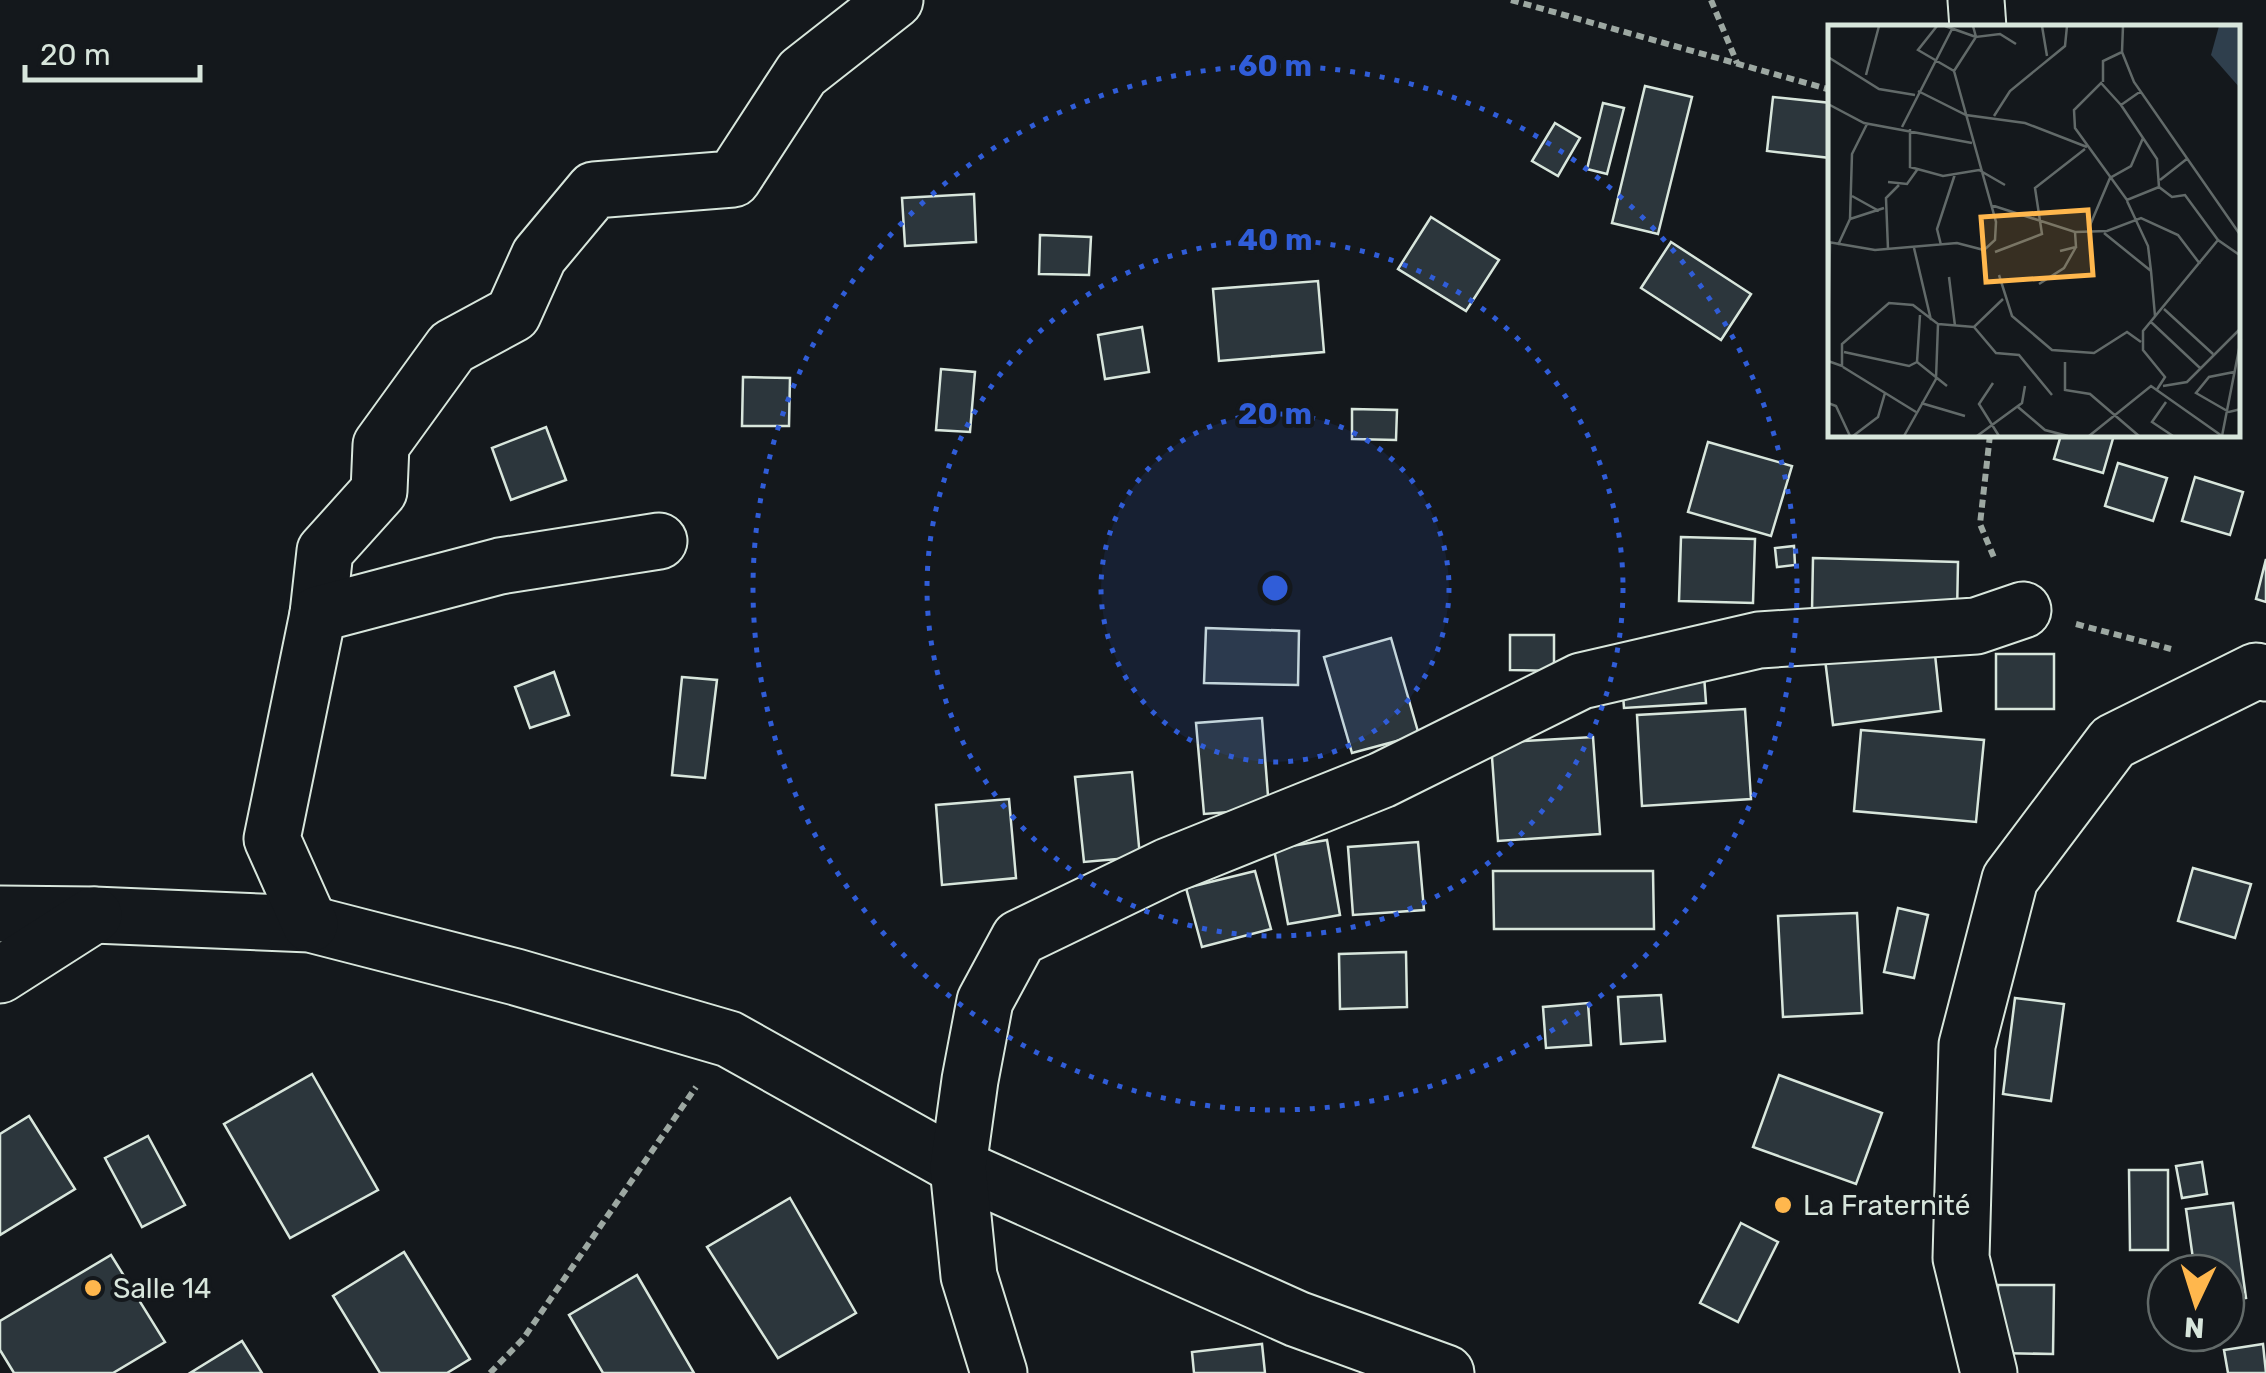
<svg xmlns="http://www.w3.org/2000/svg" width="2266" height="1373" viewBox="0 0 2266 1373" font-family="Rubik,sans-serif">
<rect width="100%" height="100%" fill="#14181c"/>
<g fill="#2c363c" stroke="#d8e6dc" stroke-width="2.5">
<path d="M1645,86L1692,97L1658,234L1612,223Z"/>
<path d="M1773,97L1831,103V158L1767,151Z"/>
<path d="M1603,103L1624,108L1607,174L1587,169Z"/>
<path d="M1555,123L1580,138L1558,176L1532,161Z"/>
<path d="M974,194L976,242L905,246L902,198Z"/>
<path d="M1431,217L1499,260L1466,311L1398,269Z"/>
<path d="M1040,235L1091,237L1089,275L1039,274Z"/>
<path d="M1671,242L1751,294L1721,340L1641,288Z"/>
<path d="M1318,281L1324,352L1219,361L1213,289Z"/>
<path d="M1142,327L1149,372L1105,379L1098,335Z"/>
<path d="M941,369L975,372L970,432L936,430Z"/>
<path d="M743,377L790,378L789,426H742Z"/>
<path d="M1352,409L1397,410L1396,440L1352,439Z"/>
<path d="M546,427L566,480L511,500L492,448Z"/>
<path d="M2061,435H2114L2103,473L2054,459Z"/>
<path d="M1708,442L1792,466L1771,536L1688,512Z"/>
<path d="M2118,463L2167,478L2153,521L2105,506Z"/>
<path d="M2195,477L2243,492L2230,535L2182,521Z"/>
<path d="M1681,537L1755,539L1753,603L1679,601Z"/>
<path d="M1794,546L1795,565L1777,567L1775,548Z"/>
<path d="M1813,558L1958,562L1957,614L1812,611Z"/>
<path d="M2266,559V602L2256,599Z"/>
<path d="M1206,628L1299,631L1298,685L1204,683Z"/>
<path d="M1510,635H1554V671L1510,670Z"/>
<path d="M1391,638L1419,735L1352,753L1324,657Z"/>
<path d="M1934,645L1941,711L1833,725L1825,659Z"/>
<rect x="1996" y="654" width="58" height="55"/>
<path d="M554,672L569,715L530,728L515,687Z"/>
<path d="M1704,675L1706,703L1624,708L1622,681Z"/>
<path d="M682,677L717,680L705,778L672,775Z"/>
<path d="M1745,709L1751,799L1642,806L1637,715Z"/>
<path d="M1262,718L1269,809L1204,814L1196,723Z"/>
<path d="M1861,730L1984,740L1976,822L1854,811Z"/>
<path d="M1593,737L1600,834L1498,841L1491,743Z"/>
<path d="M1132,772L1140,857L1084,862L1075,777Z"/>
<path d="M1009,799L1016,878L942,885L936,805Z"/>
<path d="M1327,840L1340,915L1288,924L1274,849Z"/>
<path d="M1418,842L1424,910L1353,915L1348,847Z"/>
<path d="M2193,868L2251,884L2235,938L2178,921Z"/>
<path d="M1255,871L1271,929L1202,947L1186,888Z"/>
<path d="M1493,871H1653L1654,929H1494Z"/>
<path d="M1898,908L1928,915L1914,978L1884,972Z"/>
<path d="M1857,913L1862,1013L1783,1017L1778,916Z"/>
<path d="M1406,952L1407,1007L1340,1009L1339,954Z"/>
<path d="M1661,995L1665,1041L1621,1044L1618,997Z"/>
<path d="M2015,998L2064,1004L2051,1101L2003,1094Z"/>
<path d="M1588,1003L1591,1045L1546,1048L1543,1007Z"/>
<path d="M312,1074L378,1190L290,1238L224,1124Z"/>
<path d="M1779,1075L1882,1113L1856,1184L1753,1147Z"/>
<path d="M29,1116L75,1189L0,1235V1134Z"/>
<path d="M148,1136L185,1205L142,1227L105,1158Z"/>
<path d="M2202,1162L2207,1194L2182,1198L2176,1166Z"/>
<path d="M2129,1170H2168V1250H2130Z"/>
<path d="M790,1198L856,1313L778,1358L707,1247Z"/>
<path d="M2233,1203L2246,1298L2226,1301V1273H2195L2186,1209Z"/>
<path d="M1741,1223L1778,1242L1738,1322L1700,1303Z"/>
<path d="M404,1252L470,1359L447,1373H380L333,1296Z"/>
<path d="M111,1255L165,1342L113,1373H14L0,1350V1321Z"/>
<path d="M637,1275L694,1373H603L569,1315Z"/>
<path d="M1998,1285H2054L2053,1354L1997,1353Z"/>
<path d="M242,1341L262,1373H190Z"/>
<path d="M1262,1344L1265,1373H1194L1192,1352Z"/>
<path d="M2263,1344L2266,1373H2228L2224,1350Z"/>
</g>
<g fill="none" stroke-linecap="round" stroke-linejoin="round">
<g stroke="#d8e6dc" stroke-width="59">
<g id="minor">
<path d="M1976,0L1978,28"/>
<path d="M318,614L325,551L379,491L381,445L452,347L513,314L539,256L594,190L733,179L802,73L895,0"/>
<path d="M0,914L94,915L310,924L516,977L729,1039L958,1167L1297,1319L1446,1373"/>
<path d="M310,924L272,839L318,614L500,566L659,541"/>
<path d="M0,975L94,915"/>
<path d="M999,1373L969,1276L958,1167L970,1080L985,1001L1019,938L1168,866L1382,780L1581,681L1759,640L1976,626L2023,610"/>
<path d="M1989,1373L1961,1258L1967,1045L2010,879L2113,742L2256,671L2266,673"/>
</g>
</g>
<g stroke="#9da8a2" stroke-width="6" stroke-dasharray="8 5" stroke-linecap="butt">
<path d="M1511,0L1831,90"/>
<path d="M1711,0L1737,63"/>
<path d="M1990,435L1980,524L1995,560"/>
<path d="M2076,624L2171,649"/>
<path d="M490,1373L523,1339L696,1087"/>
</g>
<use href="#minor" stroke="#14181c" stroke-width="55"/>
</g>
<circle cx="1275" cy="588" r="174" fill="#305dd8" fill-opacity=".12"/>
<g fill="none" stroke="#305dd8" stroke-width="5" stroke-dasharray="5 10">
<circle cx="1275" cy="588" r="174"/>
<circle cx="1275" cy="588" r="348"/>
<circle cx="1275" cy="588" r="522"/>
</g>
<g fill="#ffb74d" stroke="#14181c" stroke-width="4">
<circle cx="1783" cy="1205" r="10"/>
<circle cx="93" cy="1288" r="10"/>
</g>
<g text-anchor="middle" stroke-width="8" stroke-linejoin="round" paint-order="stroke">
<g font-size="28" fill="#d8e6dc" stroke="#14181c" text-anchor="start">
<text x="1803" y="1215">La Fraternité</text>
<text x="113" y="1298">Salle 14</text>
</g>
</g>
<g transform="translate(1828 25)">
<rect width="412" height="412" fill="#14181c"/>
<path d="M391,1H412V63L383,30Z" fill="#2f3f4d"/>
<path fill="none" stroke="#626a69" stroke-width="2.5" d="M109,1L90,25L126,46M145,1L148,12L172,9L188,19M214,1L219,31M295,1L294,27L306,57L413,211M0,32L51,64L87,70M38,50L51,1M275,57V36L294,27M90,66L138,90L197,98L259,122M313,66L293,80L329,134L331,162L344,172L357,170L390,215L413,231M0,79L36,98L144,118M293,80L273,58L246,85L247,103L299,175L331,162M166,91L182,66L237,21L239,1M74,102L124,4M82,104V142L115,151L151,145L177,160M332,155L360,133M60,157L79,159L89,145M24,171L51,186M299,176L320,221L323,246M163,180L247,207L279,206L313,193L350,210L372,239M22,194L56,183M260,205L282,153L303,141L315,113M276,208L323,246L327,291M0,217L47,225L129,218L156,225L167,215L168,197L126,46L148,12L117,1M10,220L22,194L24,129L39,99M113,220L109,204L127,149M86,223L103,295M60,224L58,173L71,160M232,226L248,222L247,207M167,227L214,209L207,163L257,124M171,250L184,291L224,325L266,328L299,307L313,317M121,252L127,301M211,259L236,243L248,222M336,284L385,329M92,290L89,337L119,361M323,297L372,343M110,299L146,302L175,274M146,302L168,328L191,330L224,370M0,322L2,218M16,327L81,341L89,337M0,336L14,341V319L61,278L85,280L110,299L108,354L76,411M237,337V365L262,369L311,411M15,342L88,387M406,347L381,352L368,368L401,387L413,384M165,358L151,379L171,411M335,361L359,357L413,303M328,366L337,352L315,325V306L390,215M338,377L324,397L345,411M0,378L8,381L22,411M93,378L137,391M190,382L217,405L240,411M25,411L50,392L57,368M149,411L194,378L197,361M261,411L323,361L394,411M394,411L413,314"/>
<path fill="#ffb74d" fill-opacity="0.15" stroke="#ffb74d" stroke-width="5" d="M260,185L265,250L158,257L153,192Z"/>
<rect width="412" height="412" fill="none" stroke="#d8e6dc" stroke-width="5"/>
</g>
<circle cx="1275" cy="588" r="15" fill="#305dd8" stroke="#14181c" stroke-width="5"/>
<g font-size="30" text-anchor="middle" font-weight="bold" fill="#305dd8" stroke="#14181c" stroke-width="8" stroke-linejoin="round" paint-order="stroke">
<text x="1275" y="76">60 m</text>
<text x="1275" y="250">40 m</text>
<text x="1275" y="424">20 m</text>
</g>
<g transform="translate(2196 1303) rotate(184)"><circle r="48" fill="#14181c" stroke="#626a69" stroke-width="2.5"/>
<path d="M0-8L18 38L0 25L-18 38Z" fill="#ffb74d"/>
<text y="-15" font-size="28" font-weight="bold" text-anchor="middle" fill="#d8e6dc">N</text>
</g>
<path d="M25 65v15h175v-15" fill="none" stroke="#d8e6dc" stroke-width="5"/>
<text x="40" y="65" font-size="30" fill="#d8e6dc" stroke="#14181c" stroke-width="8" paint-order="stroke">20 m</text>
</svg>
